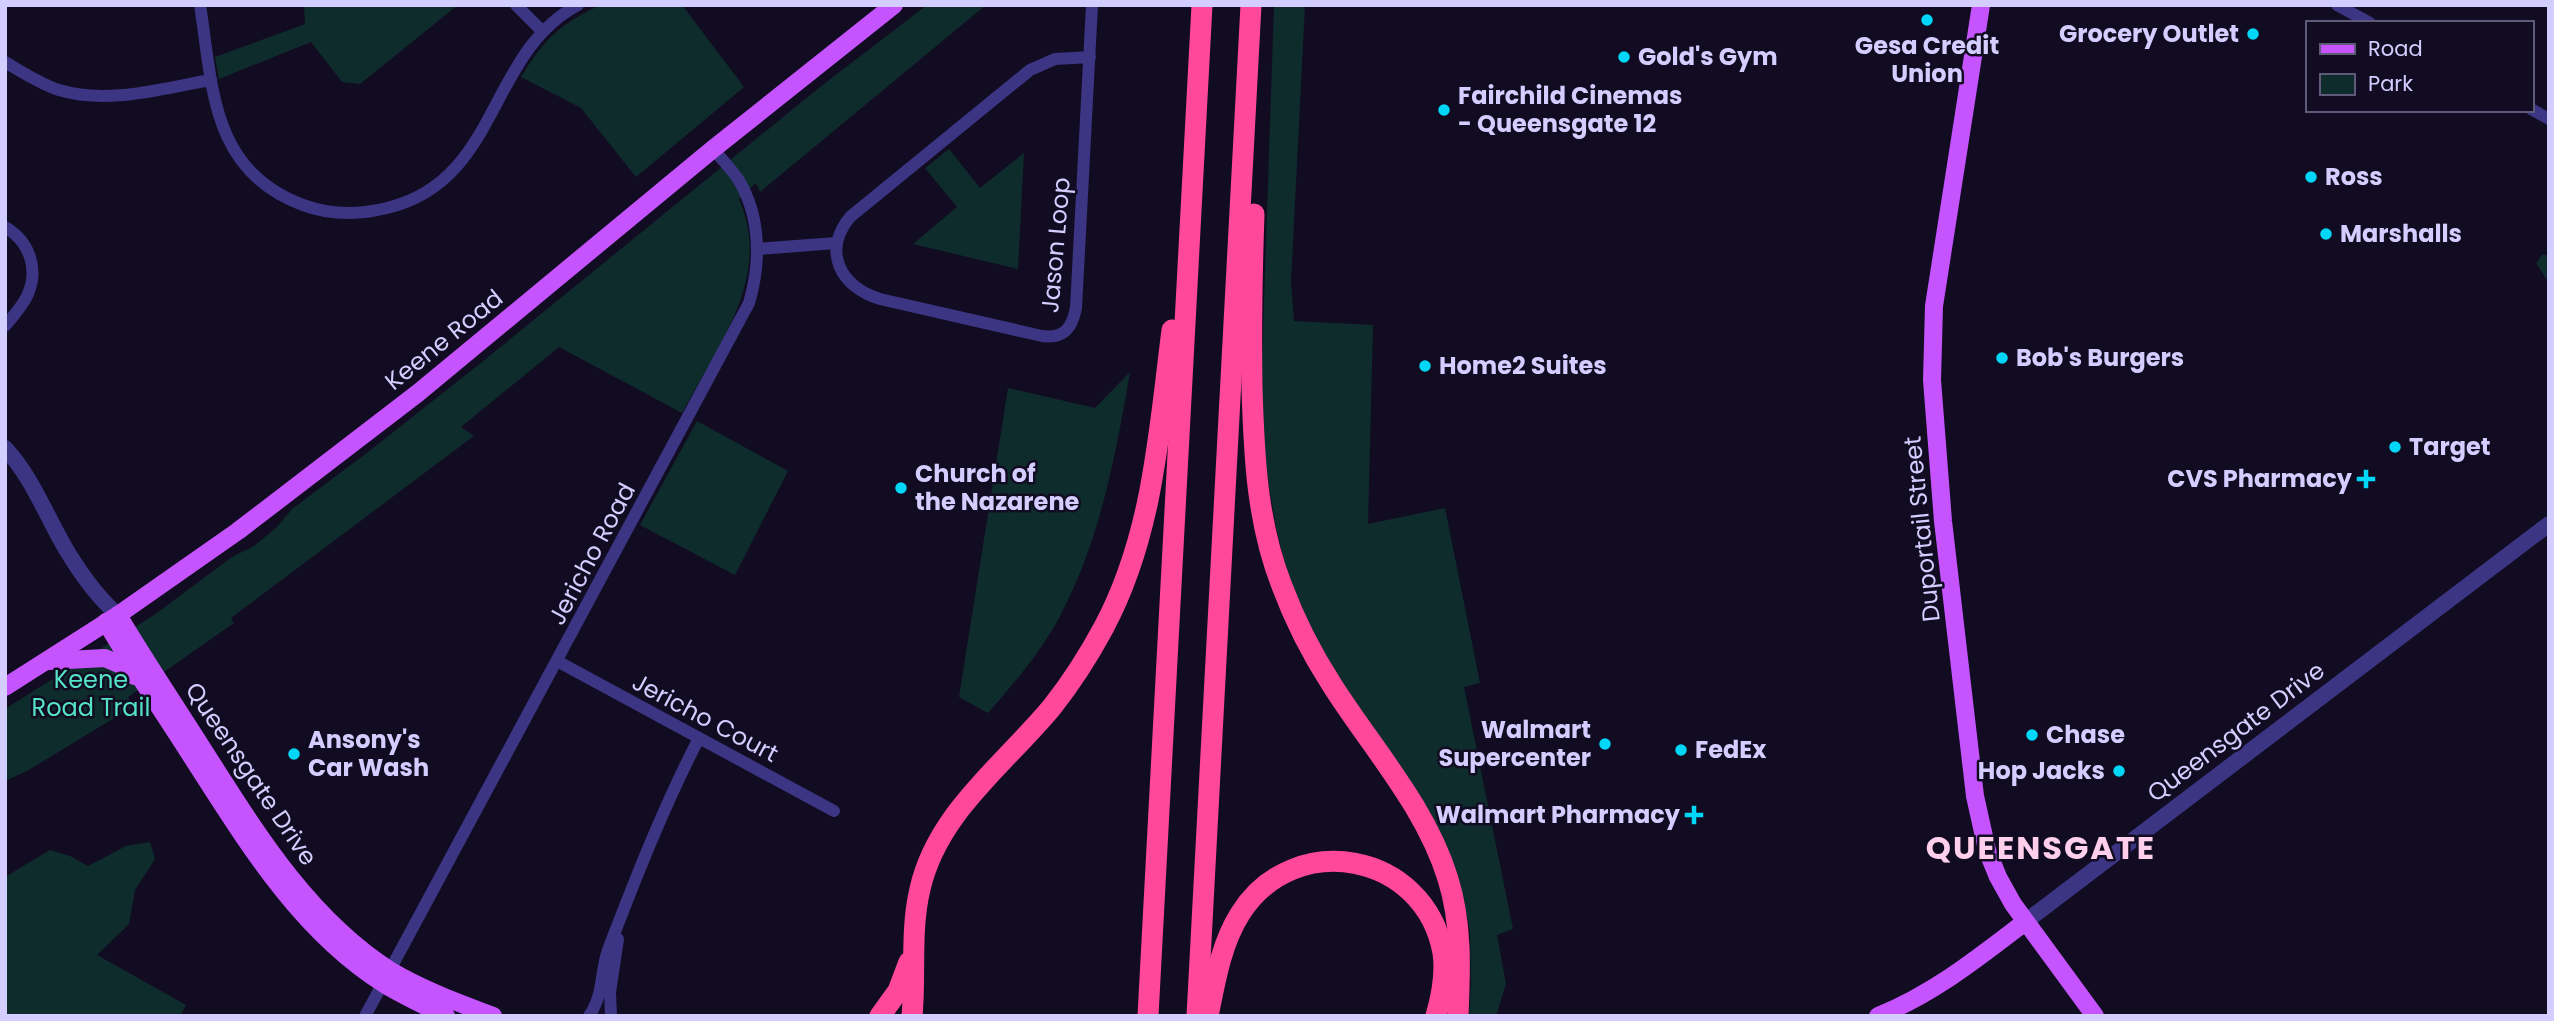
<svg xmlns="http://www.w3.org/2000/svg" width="2554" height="1021" viewBox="0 0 2554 1021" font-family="Poppins,sans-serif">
<rect width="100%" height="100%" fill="#110c22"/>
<g fill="#0f2c2c">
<path d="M304,5H458L360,84L342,82L311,42L219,79L215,57L305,24Z"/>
<path d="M600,5H682L744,87L636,177L581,108L521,77C546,37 558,26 600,5Z"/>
<path d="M927,5H986L760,192L756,183L739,199C773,276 718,346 682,413L559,347L461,427L474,436L231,618L234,623L128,697L134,706L27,771L5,781V709L154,615L232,557L254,546L276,528L292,509L368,452L482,362L820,87Z"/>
<path d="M1274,5H1305L1291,281L1294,321L1373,325L1368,524L1445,508L1480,683L1464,687L1513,929L1497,935L1506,984L1496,1016H1469L1471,985L1470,931L1458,877L1416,791L1339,679L1311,629L1289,582L1276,527L1266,468L1261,392Z"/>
<path d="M949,149L980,188L1024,153L1018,269L913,244L957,207L925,168Z"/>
<path d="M2543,254L2549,257V283L2536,263Z"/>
<path d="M1130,372C1116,454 1100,540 1061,614C1042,651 1015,682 988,713L959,697L1008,388L1095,408Z"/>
<path d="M697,421L788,471L735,575L640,525Z"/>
<path d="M150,842L155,859L135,890L129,924L97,955L186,1005L180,1016H5V877L50,850L70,856L88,866L126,846Z"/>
</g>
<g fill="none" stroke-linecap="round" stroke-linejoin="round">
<g stroke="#3b3583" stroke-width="12">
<path d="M200,5C213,88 211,171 303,205C330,215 359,215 387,208C500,181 487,53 578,5"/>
<path d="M516,5L542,31"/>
<path d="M2337,5L2370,23"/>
<path d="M1090,57L1055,59L1030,70L850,217C822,251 840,287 880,299L1042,336C1064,339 1072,328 1076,308L1092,5"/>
<path d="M5,62C22,72 40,84 59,90C109,105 162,88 211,80"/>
<path d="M2531,109L2549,119"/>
<path d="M5,227C29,241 39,268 28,294C23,306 13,316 5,326"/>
<path d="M757,249L836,243"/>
<path d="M557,661L834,811"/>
<path d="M390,970L749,303C761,263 761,216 738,179C731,169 722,159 713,149"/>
<path d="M365,1016L383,983"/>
<path d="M589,1016C604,995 600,972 608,950C636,877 663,808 699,738"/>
<path d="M611,1016L610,992L618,939"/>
</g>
<g stroke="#3b3583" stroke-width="16">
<path d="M5,448C33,478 46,516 67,551C81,574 97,597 118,615"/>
<path d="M2025,922L2549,524"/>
</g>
<g stroke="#c554ff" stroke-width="18">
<path d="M1981,5L1934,306L1932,380L1943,521L1975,796L1987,850L1998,877L2013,904L2095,1016"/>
<path d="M118,615C146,662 177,708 206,754C257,834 309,919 391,971C423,990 459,1003 493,1016"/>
<path d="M106,622C134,670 166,716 195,762C248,844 300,931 384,984C404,996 425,1006 446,1016"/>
<path d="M49,661L105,658L121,665L134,676"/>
<path d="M5,687L118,615L238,531L418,393L713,149L894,5"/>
<path d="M1878,1016C1933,994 1978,958 2025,922"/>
</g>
<g stroke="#ff489a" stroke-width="21">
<path d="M1254,214C1252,272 1251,330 1252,388C1254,456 1257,523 1282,586C1295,621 1312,654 1332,685C1372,748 1426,807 1448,879C1462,924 1460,969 1458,1016"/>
<path d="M880,1016L898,991L909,962"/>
<path d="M912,1016C916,973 910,931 920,889C937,813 1004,765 1052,707C1071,683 1089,655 1104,627C1153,535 1159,432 1172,330"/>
<path d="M1148,1016L1202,5"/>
<path d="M1197,1016L1251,5"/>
<path d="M1208,1016C1215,982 1221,944 1240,914C1294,828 1425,852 1443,953C1446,974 1442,995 1436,1016"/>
</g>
</g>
<g fill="#00d7f8" stroke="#110c22" stroke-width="2.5">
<circle cx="1927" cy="20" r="7"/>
<circle cx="2253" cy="34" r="7"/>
<circle cx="1624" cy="57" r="7"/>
<circle cx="1444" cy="110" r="7"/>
<circle cx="2311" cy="177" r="7"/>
<circle cx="2326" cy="234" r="7"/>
<circle cx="2002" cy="358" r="7"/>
<circle cx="1425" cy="366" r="7"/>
<circle cx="2395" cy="447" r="7"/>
<path d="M2362.5 468.5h7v7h7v7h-7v7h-7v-7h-7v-7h7z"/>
<circle cx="901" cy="488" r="7"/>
<circle cx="2032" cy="735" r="7"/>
<circle cx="1605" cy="744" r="7"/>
<circle cx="1681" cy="750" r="7"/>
<circle cx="294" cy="754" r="7"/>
<circle cx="2119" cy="771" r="7"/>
<path d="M1690.5 804.5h7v7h7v7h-7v7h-7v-7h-7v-7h7z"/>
</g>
<g text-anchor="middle" stroke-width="5" stroke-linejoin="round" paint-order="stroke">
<g font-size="24" font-weight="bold" fill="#d4cdff" stroke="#110c22" text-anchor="start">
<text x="2239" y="42" text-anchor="end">Grocery Outlet</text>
<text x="1927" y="54" text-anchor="middle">Gesa Credit<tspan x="1927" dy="28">Union</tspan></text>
<text x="1638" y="65">Gold's Gym</text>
<text x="1458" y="104">Fairchild Cinemas<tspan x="1458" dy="28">- Queensgate 12</tspan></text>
<text x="2325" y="185">Ross</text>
<text x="2340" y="242">Marshalls</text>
<text x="2016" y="366">Bob's Burgers</text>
<text x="1439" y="374">Home2 Suites</text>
<text x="2409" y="455">Target</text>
<text x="915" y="482">Church of<tspan x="915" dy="28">the Nazarene</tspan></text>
<text x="2352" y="487" text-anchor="end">CVS Pharmacy</text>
<text x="1591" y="738" text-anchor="end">Walmart<tspan x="1591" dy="28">Supercenter</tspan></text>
<text x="2046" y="743">Chase</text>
<text x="308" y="748">Ansony's<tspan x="308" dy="28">Car Wash</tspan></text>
<text x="1695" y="758">FedEx</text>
<text x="2105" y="779" text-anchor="end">Hop Jacks</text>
<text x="1680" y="823" text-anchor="end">Walmart Pharmacy</text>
</g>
<g font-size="24" fill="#d4cdff" stroke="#110c22">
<text transform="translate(1056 245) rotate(-85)" y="8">Jason Loop</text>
<text transform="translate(444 340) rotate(-39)" y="8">Keene Road</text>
<text transform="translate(1922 529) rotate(-96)" y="8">Duportail Street</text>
<text transform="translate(592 554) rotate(-62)" y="8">Jericho Road</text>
<text transform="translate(705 718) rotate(28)" y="8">Jericho Court</text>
<text transform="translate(2236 732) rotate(-37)" y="8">Queensgate Drive</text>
<text transform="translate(251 774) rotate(56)" y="8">Queensgate Drive</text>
</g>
<g font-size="24" fill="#54e4c5" stroke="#110c22">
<text x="91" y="688">Keene<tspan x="91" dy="28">Road Trail</tspan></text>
</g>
<g font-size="32" font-weight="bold" letter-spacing="2" fill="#ffcfec" stroke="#110c22">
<text x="2041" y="859">QUEENSGATE</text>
</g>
</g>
<rect width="2554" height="1021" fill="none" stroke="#d4cdff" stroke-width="14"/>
<rect x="2306" y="21" width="228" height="91" fill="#110c22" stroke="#5f597a" stroke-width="2"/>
<rect x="2320" y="44" width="35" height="10" fill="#c554ff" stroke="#5f597a" stroke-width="2"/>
<text x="2368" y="56" font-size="21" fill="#d4cdff">Road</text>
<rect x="2320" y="74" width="35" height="21" fill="#0f2c2c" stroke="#5f597a" stroke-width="2"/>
<text x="2368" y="91" font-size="21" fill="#d4cdff">Park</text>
</svg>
